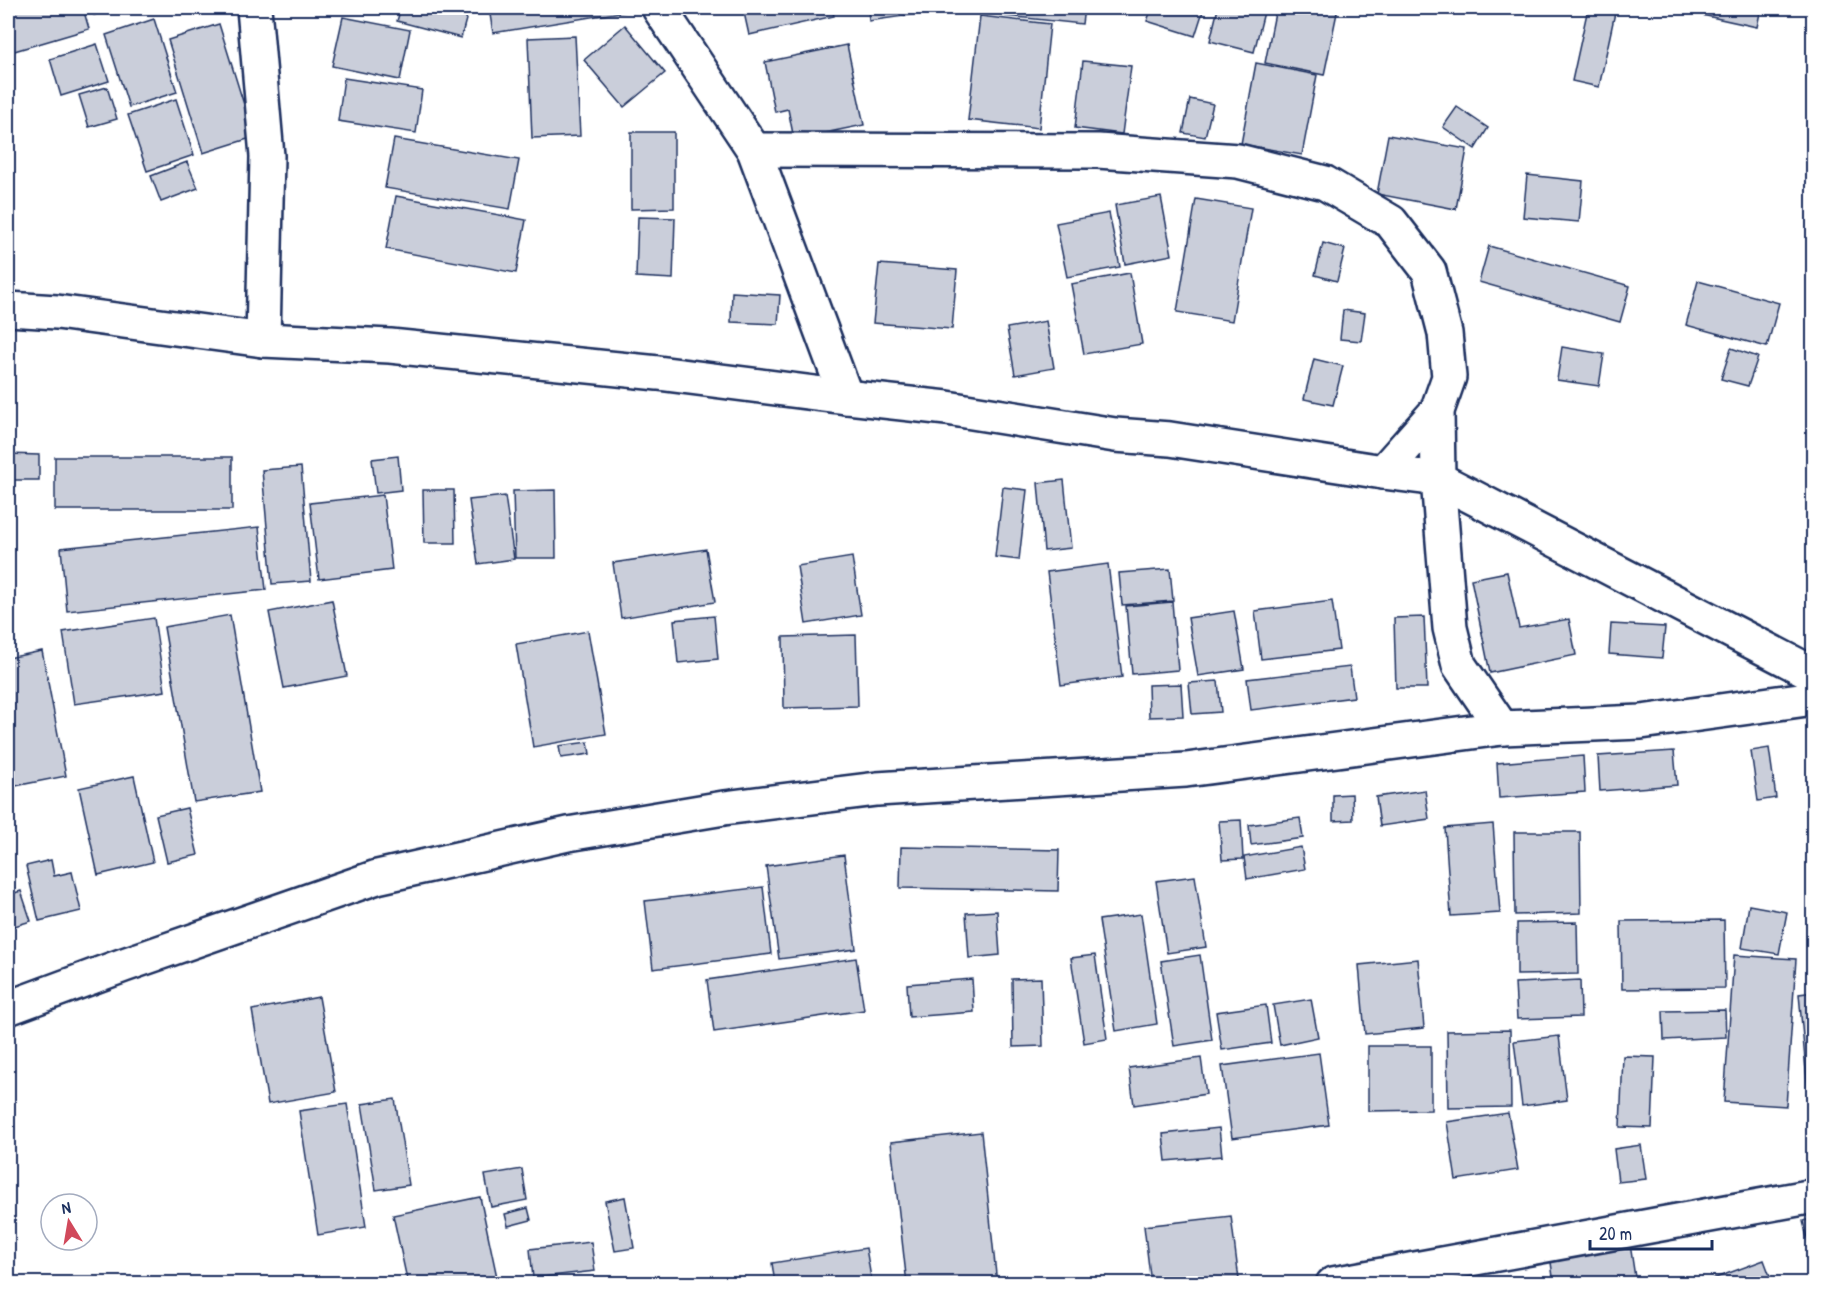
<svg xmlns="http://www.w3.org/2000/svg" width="1821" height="1291" viewBox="0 0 1821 1291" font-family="'Patrick Hand',sans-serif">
<rect width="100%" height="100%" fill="#fff"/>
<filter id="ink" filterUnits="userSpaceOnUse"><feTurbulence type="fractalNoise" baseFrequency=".0167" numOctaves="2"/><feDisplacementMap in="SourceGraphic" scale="12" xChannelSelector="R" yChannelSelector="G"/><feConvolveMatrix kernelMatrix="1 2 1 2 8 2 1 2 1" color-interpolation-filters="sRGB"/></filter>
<g filter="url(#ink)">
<g fill="#caceda" stroke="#1b2f5e" stroke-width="1.5">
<path d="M8,8H83L89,29L11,52L8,39Z"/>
<path d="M92,8H117L94,15Z"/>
<path d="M401,8H469L461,38L397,21Z"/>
<path d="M489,8H627L628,11L493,33Z"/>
<path d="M743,8H832L834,16L749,35Z"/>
<path d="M868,8H945V10L869,21Z"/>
<path d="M975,8H1002V11L975,9Z"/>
<path d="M1007,8H1084L1082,24L1006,16Z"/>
<path d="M1107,8H1139L1138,12Z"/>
<path d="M1152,8H1204L1195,36L1147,21Z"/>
<path d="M1218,8H1265L1254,52L1210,41Z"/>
<path d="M1276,8H1338L1324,75L1265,63Z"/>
<path d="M1588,8H1616L1599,87L1572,81Z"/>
<path d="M1670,8H1761L1757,27Z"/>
<path d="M980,16L1050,24L1039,128L968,120Z"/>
<path d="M343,17L410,30L400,80L332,66Z"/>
<path d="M154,19L177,92L129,107L106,35Z"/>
<path d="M219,24L254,137L203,153L168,40Z"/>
<path d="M625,25L665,73L624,107L584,60Z"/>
<path d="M575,36L580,136L532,138L528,38Z"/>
<path d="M97,44L109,81L61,96L50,59Z"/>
<path d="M847,45L864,125L794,139L788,109L775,112L765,62Z"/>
<path d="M1083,61L1131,66L1122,134L1075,128Z"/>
<path d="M1256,63L1317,75L1302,155L1241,144Z"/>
<path d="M344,78L422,90L416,133L338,121Z"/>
<path d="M107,87L117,119L89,127L79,95Z"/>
<path d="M176,99L194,155L147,171L128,115Z"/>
<path d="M1190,99L1213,104L1205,137L1183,133Z"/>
<path d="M1457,107L1488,128L1475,149L1443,127Z"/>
<path d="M631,132H674V208L631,209Z"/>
<path d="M1388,135L1467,149L1456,209L1377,194Z"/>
<path d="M394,139L519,160L510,209L385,188Z"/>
<path d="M187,162L198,188L161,202L151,176Z"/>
<path d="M1527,175L1583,181L1579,222L1523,217Z"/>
<path d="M396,196L526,220L516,273L386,249Z"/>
<path d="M1161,197L1172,255L1125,264L1115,205Z"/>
<path d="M1196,199L1251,208L1232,321L1177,312Z"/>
<path d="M1109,213L1120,267L1067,277L1056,223Z"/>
<path d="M638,217L675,218L673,279L636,277Z"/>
<path d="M1323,243L1345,249L1337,281L1315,275Z"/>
<path d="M1489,246L1630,286L1620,322L1479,282Z"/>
<path d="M879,264L957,270L952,329L873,323Z"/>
<path d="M1130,273L1142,344L1084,354L1071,284Z"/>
<path d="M1698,281L1779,303L1767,347L1686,325Z"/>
<path d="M732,292L780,295L778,324L731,322Z"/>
<path d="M1343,310L1365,313L1361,341L1340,339Z"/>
<path d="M1046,321L1054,368L1015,375L1007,328Z"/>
<path d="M1562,347L1604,354L1599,386L1557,380Z"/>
<path d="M1731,348L1758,357L1748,386L1721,379Z"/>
<path d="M1314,359L1343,366L1333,405L1304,399Z"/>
<path d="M8,454L39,455V480H8Z"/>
<path d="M398,456L401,490L376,493L372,459Z"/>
<rect x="55" y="457" width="177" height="53"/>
<path d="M301,467L311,581L272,584L262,470Z"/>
<path d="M1064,480L1071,548L1044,551L1038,483Z"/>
<path d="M1003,487L1027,490L1019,560L995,557Z"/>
<path d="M423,490H454L455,543H424Z"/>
<path d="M555,490L556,558H515L513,491Z"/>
<path d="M383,495L392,570L319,579L310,503Z"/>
<path d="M505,496L514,559L478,564L469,500Z"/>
<path d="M259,527L266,590L67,611L61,548Z"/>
<path d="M706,549L715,602L621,618L613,563Z"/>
<path d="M852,557L861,615L806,624L797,566Z"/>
<path d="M1108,564L1122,677L1061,685L1047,572Z"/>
<path d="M1170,569L1173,601L1122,605L1119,573Z"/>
<path d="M1507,572L1519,628L1569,619L1576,655L1490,673L1471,579Z"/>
<path d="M332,600L347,676L284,688L269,612Z"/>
<path d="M1332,601L1339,650L1261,659L1255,611Z"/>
<path d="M1172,602L1178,670L1132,674L1126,606Z"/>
<path d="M1234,611L1244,669L1198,676L1188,618Z"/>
<path d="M230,615L260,792L194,802L164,627Z"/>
<path d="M714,616L718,659L678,663L674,620Z"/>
<path d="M1424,617L1427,688H1396L1394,618Z"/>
<path d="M154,618L165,691L74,704L63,632Z"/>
<path d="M1611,624L1665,627L1662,658L1609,654Z"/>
<path d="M588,631L606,734L533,747L516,644Z"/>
<path d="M856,635L858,706L784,708L783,637Z"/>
<path d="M42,651L66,776L15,786L8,747V658Z"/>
<path d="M1350,667L1354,697L1251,710L1247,679Z"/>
<path d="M1218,681L1221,712L1192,714L1189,683Z"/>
<path d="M1181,684L1183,716L1149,717L1148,685Z"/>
<path d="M588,742L590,754L561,758L559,746Z"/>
<path d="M1769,748L1776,798L1758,801L1751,751Z"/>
<path d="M1674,751L1677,785L1600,791L1598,756Z"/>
<path d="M1583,756L1585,792L1499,798L1497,763Z"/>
<path d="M134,776L153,862L98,875L79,788Z"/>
<path d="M1425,790L1429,819L1380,826L1376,797Z"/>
<path d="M1352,794L1353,820L1333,821V795Z"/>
<path d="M1814,804V836L1808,805Z"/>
<path d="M187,808L198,855L167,862L156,815Z"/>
<path d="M1300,818L1303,838L1251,845L1249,825Z"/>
<path d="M1241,820L1243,859L1222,860L1219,821Z"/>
<path d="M1493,824L1500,913L1451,916L1445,828Z"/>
<path d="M1514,832H1580L1581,913L1515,915Z"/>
<path d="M901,847L1059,850L1058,891L900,888Z"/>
<path d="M1301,847L1305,869L1247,879L1244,857Z"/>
<path d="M844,855L856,949L779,959L766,866Z"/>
<path d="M51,860L54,876L72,872L81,911L39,921L26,866Z"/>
<path d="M1195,876L1206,947L1167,953L1156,881Z"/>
<path d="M763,887L771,954L653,969L645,901Z"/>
<path d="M21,891L31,921L8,928V895Z"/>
<path d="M1749,905L1787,912L1779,954L1742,948Z"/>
<path d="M997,911L1000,955L969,958L966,913Z"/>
<path d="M1141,914L1157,1024L1116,1031L1099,920Z"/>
<path d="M1724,920L1725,988L1622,989L1621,921Z"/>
<path d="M1577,922L1578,974L1517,975V923Z"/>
<path d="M1095,955L1107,1039L1084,1043L1071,958Z"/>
<path d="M1200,955L1212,1040L1174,1046L1161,961Z"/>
<path d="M1734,955L1796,959L1786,1106L1724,1102Z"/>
<path d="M856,958L864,1010L714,1032L707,980Z"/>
<path d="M1418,959L1424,1028L1365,1034L1359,965Z"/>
<path d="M1041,978L1043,1046L1013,1047L1012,979Z"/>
<path d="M972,979L974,1012L909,1017L907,984Z"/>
<path d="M1580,980L1581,1017L1517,1019L1515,983Z"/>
<path d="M1814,992V1103H1809L1799,994Z"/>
<path d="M319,997L336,1092L268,1104L252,1010Z"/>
<path d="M1311,999L1318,1037L1280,1045L1273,1005Z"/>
<path d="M1266,1005L1271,1043L1222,1050L1216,1012Z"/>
<path d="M1725,1010L1726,1037L1664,1040L1663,1011Z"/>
<path d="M1510,1030L1511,1107L1448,1108L1447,1031Z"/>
<path d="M1559,1036L1567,1100L1522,1106L1514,1041Z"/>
<path d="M1368,1046H1431V1110L1368,1111Z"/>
<path d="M1319,1053L1329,1125L1232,1138L1222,1066Z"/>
<path d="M1623,1056L1655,1057L1652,1128L1620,1127Z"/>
<path d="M1201,1058L1206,1094L1134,1105L1129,1068Z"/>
<path d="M8,1098H11L13,1137H8Z"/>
<path d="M395,1099L409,1185L376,1190L362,1104Z"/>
<path d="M347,1104L366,1227L318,1235L299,1111Z"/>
<path d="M1508,1113L1518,1170L1456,1180L1447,1122Z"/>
<path d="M1219,1128L1222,1156L1166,1161L1163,1134Z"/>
<path d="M981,1132L997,1284H907L891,1142Z"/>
<path d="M1641,1145L1646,1179L1618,1182L1614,1149Z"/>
<path d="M522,1169L527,1200L491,1207L485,1175Z"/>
<path d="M480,1197L498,1282L489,1284H408L393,1215Z"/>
<path d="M625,1197L634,1248L615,1251L605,1201Z"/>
<path d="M528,1208L531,1220L508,1226L505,1214Z"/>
<path d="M1231,1216L1239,1280L1215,1284H1151L1144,1226Z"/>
<path d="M1814,1218V1266L1803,1221Z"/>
<path d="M591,1242L595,1271L533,1278L530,1249Z"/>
<path d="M1630,1244L1636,1284H1554L1550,1255Z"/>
<path d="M866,1248L872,1284H775L772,1263Z"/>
<path d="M1764,1260L1773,1284H1711L1710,1280Z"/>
<path d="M1462,1263L1467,1284H1433L1429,1269Z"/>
</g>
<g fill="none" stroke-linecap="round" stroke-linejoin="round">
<g stroke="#1b2f5e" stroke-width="38">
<g id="minor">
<path d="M254,8L267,156L263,340"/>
<path d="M659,8L754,150L846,397"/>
<path d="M754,150L1098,151L1238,161L1325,183L1391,222L1429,271L1445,333L1449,377L1437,411L1438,479L1450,628L1459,665L1502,728"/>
<path d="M8,309L57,312L263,340L390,346L658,373L846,397L947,408L1115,435L1170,439L1383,472L1438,479L1814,674"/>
<path d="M1383,472L1437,411"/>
<path d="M8,1008L124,965L377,877L568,834L724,808L877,789L1186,770L1502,728L1641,722L1814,698"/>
<path d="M1333,1284L1814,1196"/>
</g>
</g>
<use href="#minor" stroke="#fff" stroke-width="33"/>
</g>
</g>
<rect width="1821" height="1291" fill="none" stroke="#fff" stroke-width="30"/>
<rect x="15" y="15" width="1791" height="1261" fill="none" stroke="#1b2f5e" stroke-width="2" filter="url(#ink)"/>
<g transform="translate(69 1222) rotate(349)"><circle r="28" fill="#ffffff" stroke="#a4acbf" stroke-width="1.5"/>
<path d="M0-4.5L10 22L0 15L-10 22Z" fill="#d1495b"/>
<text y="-9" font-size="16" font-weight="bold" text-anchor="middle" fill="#1b2f5e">N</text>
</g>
<path d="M1590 1240v9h122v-9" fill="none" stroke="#1b2f5e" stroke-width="3"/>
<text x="1599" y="1240" font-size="18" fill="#1b2f5e" stroke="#ffffff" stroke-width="4.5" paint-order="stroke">20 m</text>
</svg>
